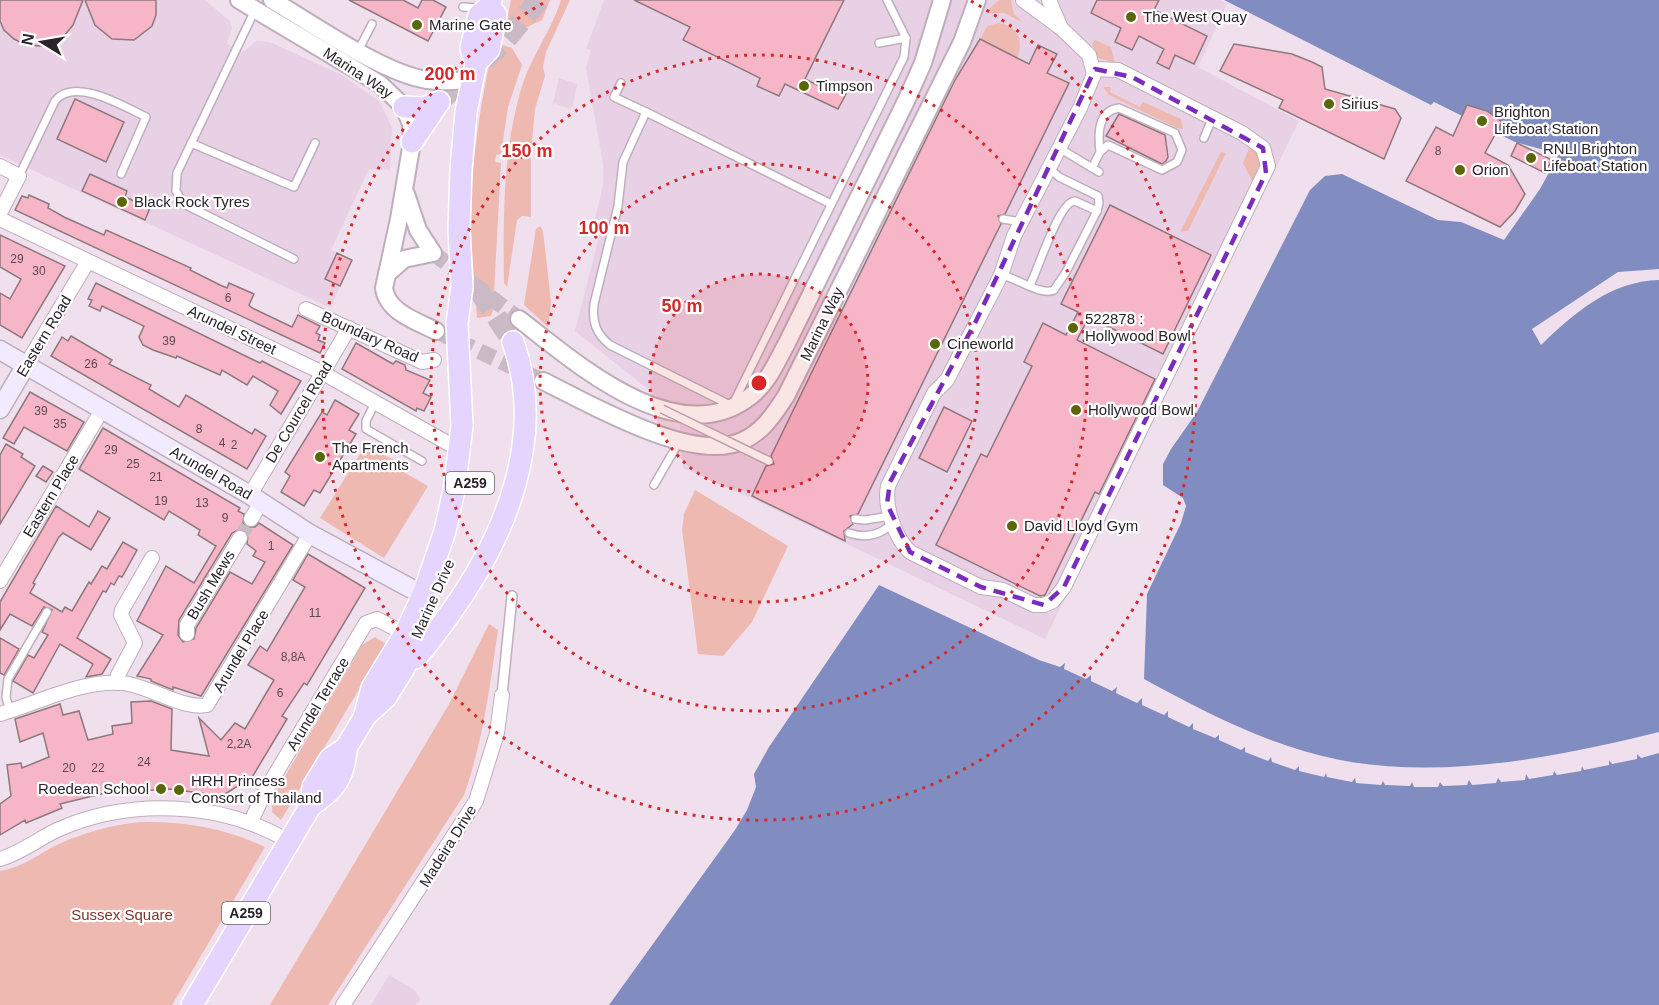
<svg xmlns="http://www.w3.org/2000/svg" width="1659" height="1005" viewBox="0 0 1659 1005" font-family="Arial,sans-serif">
<rect width="100%" height="100%" fill="#f0dfed"/>
<g fill="#e9d1e5">
<path d="M0,0H205L230,21L232,28L227,44L243,52L256,41L270,42L342,75L380,102L392,128L390,170L369,169L331,250L337,253L325,279L340,286L331,308L0,155Z"/>
<path d="M604,0H1220L1227,4L1198,67L1299,121L1045,639L755,500L683,468L679,414L575,331L602,225L594,223L603,185V164L586,68L591,50L586,49Z"/>
<path d="M559,78L577,84L573,105L570,109L554,103L552,107Z"/>
<path d="M389,975L415,990L420,999L416,1005H371Z"/>
</g>
<g fill="#eeb9b0">
<path d="M511,0H550L542,20L525,28L505,30Z"/>
<path d="M561,0H570L546,52L543,67L545,76L535,109L531,151V217L522,216L517,220L507,287L504,283C503,217 503,146 523,83C533,54 552,29 561,0Z"/>
<path d="M999,0H1011L1014,14L1024,23L1004,13H988L989,9Z"/>
<path d="M999,23C1018,26 1024,41 1017,58L980,40L987,26Z"/>
<path d="M1095,40L1111,47L1115,63L1098,58L1092,44Z"/>
<path d="M499,44L512,48L522,65L508,107L501,154L496,155L495,162L501,163L493,310L491,316L477,318C475,288 472,259 471,230C470,168 480,106 493,46Z"/>
<path d="M1103,87H1111L1110,92L1140,107L1143,102L1181,119L1183,129L1177,128L1109,95Z"/>
<path d="M1250,146L1258,148L1261,166L1253,183L1243,163Z"/>
<path d="M1221,152L1226,153L1188,231L1180,232Z"/>
<path d="M540,226L543,231L551,302L548,327L524,305L536,229Z"/>
<path d="M365,446L403,464L405,473L428,486L384,558L320,518Z"/>
<path d="M695,490L788,546L752,622L723,656L698,654L682,530L684,514Z"/>
<path d="M489,624L498,630C490,685 483,742 464,795L328,1005H270L448,706Z"/>
<path d="M375,637L386,644L281,820L272,812L273,797L362,645Z"/>
<path d="M141,822C184,821 225,828 265,847L172,1005H0V871C22,868 40,853 59,844C85,832 112,825 141,822Z"/>
</g>
<g fill="#818dc1">
<path d="M1224,0H1659V269L1618,272L1532,329L1541,345C1574,313 1611,281 1659,280V732C1557,757 1445,780 1340,760C1270,746 1206,713 1144,679L1147,594L1181,523L1186,506L1183,498L1163,485V464L1171,449L1197,412L1310,190L1325,176L1342,174L1438,220L1461,222L1504,240L1540,189L1559,154L1515,142L1434,102L1431,105Z"/>
<path d="M879,585L1039,660L1060,667L1065,663L1064,669L1086,679L1091,675V681L1112,691L1117,687L1116,693L1137,703L1142,698V705L1164,715L1168,711V717L1189,727L1193,723V729L1215,738L1219,735V740L1241,750L1245,747V752L1268,761L1271,757L1272,762L1295,770L1299,766V771L1324,777L1326,773L1327,777L1352,782L1355,778L1356,783L1381,785L1383,781L1385,785L1410,786L1412,782L1414,787H1438L1440,782L1443,786L1467,785L1469,780L1472,785L1496,783L1498,778L1501,782L1525,780L1526,774L1529,779L1553,775L1554,771L1557,775L1581,771L1582,766L1584,770L1609,765V760L1612,764L1637,759V754L1641,758L1659,753V1005H609L735,830L747,810L756,787L754,774L769,747Z"/>
</g>
<g fill="#f7b6c8" stroke="#8d787d" stroke-width="1.5" fill-rule="evenodd">
<path d="M0,0H83L73,25L64,36L53,43L40,46L26,45L14,39L4,30L0,21Z"/>
<path d="M85,0H156V15L152,26L134,40L112,39L95,25Z"/>
<path d="M349,0H403L418,8L422,0H433L446,7L428,41Z"/>
<path d="M634,0H844L805,79L827,90L830,84L847,92L838,109L785,84L779,96L757,86L760,78L683,40L690,27Z"/>
<path d="M1097,0H1159L1154,10L1207,36L1194,64L1175,55L1169,69L1157,63L1164,49L1139,36L1132,50L1115,42L1121,28L1091,13Z"/>
<path d="M980,39L1029,64L1038,45L1057,54L1047,73L1069,83L1005,214L998,216L1001,224L995,236L858,514L850,516L853,524L844,531L845,541L752,496L766,466L774,464L771,456L827,341L955,80Z"/>
<path d="M1234,44L1292,54L1312,62L1322,67L1325,89L1395,109L1401,118L1384,159L1279,108L1283,100L1220,71Z"/>
<path d="M75,99L124,122L106,162L57,139Z"/>
<path d="M1467,105L1487,111L1502,122L1485,153L1508,165L1525,194L1515,211L1500,227L1406,181L1436,127L1453,136Z"/>
<path d="M1119,114L1165,135L1168,157L1166,161L1162,164L1106,136Z"/>
<path d="M1517,143L1552,160L1545,173L1511,156Z"/>
<path d="M90,174L127,191L125,197L150,208L145,220L82,191Z"/>
<path d="M29,195L49,204L48,208L64,217L104,235L106,230L191,268L190,270L220,285L227,288L229,283L254,294L249,305L252,308L292,327L298,315L320,326L316,333L320,335L318,340L325,343L320,353L15,210L22,196L28,198Z"/>
<path d="M1110,205L1211,255L1163,354L1089,317L1077,340L1155,379L1099,494L1095,492L1045,595L1040,596L936,545L981,454L987,457L1032,366L1024,362L1043,323L1066,335L1078,312L1061,304Z"/>
<path d="M0,235L65,266L22,338L0,325V293L10,299L21,279L0,267Z"/>
<path d="M337,253L352,260L340,286L325,279Z"/>
<path d="M96,283L260,363L262,361L301,381L281,414L270,405L278,391L253,376L247,385L222,370L220,375L177,356L176,358L153,350L143,345L139,337L144,326L102,306L100,311L89,306L92,300L88,299Z"/>
<path d="M71,336L112,360L109,364L151,385L149,389L179,407L186,395L252,434L255,429L266,436L247,469L51,356L62,337L68,341Z"/>
<path d="M356,343L393,364L396,361L405,365L406,370L430,380L423,393L431,397L424,411L417,408L416,411L342,369Z"/>
<path d="M30,392L84,422L67,451L24,427L14,444L3,438Z"/>
<path d="M335,400L359,414L349,430L356,434L320,493L314,490L304,506L281,492L290,476L285,472L322,412L327,415Z"/>
<path d="M944,407L972,421L947,472L919,458Z"/>
<path d="M103,428L240,508L238,511L244,514L243,523L247,527H255L259,523L293,545L201,696L173,687V690L151,681V679L137,676L163,635L137,621L166,566L194,583L216,546L198,535L200,530L169,511L164,520L79,469ZM240,529L248,534L247,544L256,551L253,556L265,562L252,584L230,572L196,628L194,639L183,642L178,635L179,620L232,533Z"/>
<path d="M6,444L23,454L21,457L35,466L0,524V455Z"/>
<path d="M43,466L53,472L46,482L36,476Z"/>
<path d="M56,506L89,527L98,511L110,518L91,550L63,533L59,537L33,583L35,584L30,593L62,612L65,607L72,611L89,582L91,584L102,566L107,569L123,542L137,550L122,577L119,576L114,585L111,583L106,592L103,591L77,638L111,659L102,674L86,677L93,664L60,644L33,693L13,681L28,655L34,658L48,635L42,632L52,610L44,607L32,626L10,614L0,630V602Z"/>
<path d="M308,554L365,588L307,685L304,683L282,716L287,719L248,784L244,782L222,796L170,789L121,792V789L60,804L62,808L26,823L25,820L0,835V804L11,796L7,765L21,763L22,768L49,757L43,733L20,742L15,719L60,704L63,715L79,711L88,740L113,734L112,726L132,723L131,702L151,701L172,709L171,750L209,756L199,718L221,740L235,723L245,729L274,680L248,665L260,646L267,651L305,587L293,580Z"/>
<path d="M0,638L19,649L4,675L0,673Z"/>
</g>
<g fill="none" stroke-linecap="round" stroke-linejoin="round">
<path stroke="#c9bac6" stroke-width="14" stroke-dasharray="14 7" stroke-linecap="butt" d="M240,538L251,519"/>
<g stroke="#c9bac6" stroke-width="16" stroke-dasharray="16 8" stroke-linecap="butt">
<path d="M433,253L519,319"/>
<path d="M436,331L543,381"/>
</g>
<g stroke="#c9bac6" stroke-width="21" stroke-dasharray="21 10" stroke-linecap="butt">
<path d="M439,102L503,43L539,0"/>
<path d="M479,291L513,342"/>
</g>
<g stroke="#bfaebc" stroke-width="10">
<g id="service">
<path d="M463,7L480,8"/>
<path d="M255,10L177,173L176,191L184,204L294,259"/>
<path d="M879,43L906,38"/>
<path d="M358,51L372,24"/>
<path d="M621,83L614,97L646,112"/>
<path d="M1204,138L1212,119"/>
<path d="M191,143L294,187L315,143"/>
<path d="M1059,148L1099,172"/>
<path d="M1092,168L1100,152L1108,145L1162,170L1177,162L1182,150L1175,133L1119,108C1097,111 1098,135 1100,152"/>
<path d="M19,176L55,101C74,76 125,107 146,117L121,174"/>
<path d="M831,204L646,112L623,162L618,206L594,304C592,322 596,334 610,345L732,406L904,57L906,38L887,0"/>
<path d="M1003,219L1021,222"/>
<path d="M1001,275C1016,277 1039,296 1054,290L1066,272L1097,211L1099,203L1098,196L1059,177L1049,168"/>
<path d="M1030,285C1038,270 1059,201 1075,201L1097,211"/>
<path d="M375,403L366,421V429L422,461"/>
<path d="M654,485L679,442"/>
<path d="M855,519L865,520L891,516"/>
<path d="M849,533C866,539 881,535 894,522"/>
<path d="M10,711L6,697L8,679L47,612"/>
</g>
</g>
<g stroke="#bfaebc" stroke-width="12">
<path id="pedestrian" d="M502,695L512,596"/>
</g>
<g stroke="#bfaebc" stroke-width="16">
<g id="minor">
<path d="M1023,0L1061,28L1089,55L1094,74L1080,108L1014,236L1001,275L947,380L934,393L888,486C884,506 895,538 910,552L981,587L1003,590L1034,605H1044L1053,601L1064,587L1268,166L1263,148L1242,133L1118,70L1095,69"/>
<path d="M1049,0L1061,28"/>
<path d="M0,166L19,176L0,213"/>
<path d="M0,219L323,373L451,445L460,447"/>
<path d="M306,309L422,362L434,360"/>
<path d="M26,365L87,263"/>
<path d="M250,495L349,328"/>
<path d="M251,519L261,503"/>
<path d="M0,581L102,410"/>
<path d="M187,634V625L240,538"/>
<path d="M118,683V675L135,643L121,615L122,610L152,558"/>
<path d="M0,714C38,703 81,680 122,683C148,685 183,710 207,705L310,534"/>
<path d="M250,823L267,788L366,623L377,619L405,634"/>
<path d="M0,859C21,853 38,839 57,830C128,798 221,801 288,841"/>
<path d="M343,1005L476,801L497,733L502,695"/>
</g>
</g>
<g stroke="#bfaebc" stroke-width="20">
<g id="tertiary">
<path d="M239,0L380,84L404,107L411,124L412,142L399,219L384,288C387,312 416,321 436,331"/>
<path d="M272,0C313,24 382,73 427,80C442,83 457,80 472,80"/>
<path d="M387,274L404,259L433,253L418,230L406,194"/>
<path d="M519,319C576,363 678,454 751,396C768,383 777,361 787,343L906,101L923,63L942,0"/>
<path d="M543,381C590,404 692,464 742,441C763,432 774,414 786,396L962,42L977,0"/>
</g>
</g>
<g stroke="#bfaebc" stroke-width="21">
<g id="secondary">
<path d="M0,350L250,495L310,534L423,595"/>
<path d="M0,409L26,365"/>
</g>
</g>
<g stroke="#fff" stroke-width="24">
<g id="primary">
<path d="M476,63L489,49L496,15L489,7"/>
<path d="M404,107L423,108L439,102"/>
<path d="M412,142L439,102"/>
<path d="M415,658C428,646 438,629 449,615C505,538 547,437 513,342"/>
<path d="M364,717L386,697L404,668L418,634"/>
<path d="M311,805C334,791 345,776 346,748"/>
<path d="M192,1005L311,805L313,787L330,759L346,748L364,718L372,688L405,634L423,595L445,531L454,490L462,426L457,323L462,287L459,230L461,169L466,112L476,63L471,48L479,15L489,7L491,0"/>
</g>
</g>
<use href="#service" stroke="#fff" stroke-width="7"/>
<use href="#pedestrian" stroke="#fff" stroke-width="9"/>
<use href="#minor" stroke="#fff" stroke-width="14"/>
<use href="#tertiary" stroke="#fff" stroke-width="16"/>
<use href="#secondary" stroke="#f2eafe" stroke-width="18"/>
<use href="#primary" stroke="#e5d4fd" stroke-width="21"/>
<g stroke="#bfaebc" stroke-width="10" stroke-linecap="butt">
<path id="service-bridge" d="M662,409L769,461"/>
</g>
<use href="#service-bridge" stroke="#fff" stroke-width="7"/>
</g>
<path fill="none" stroke="#7b2cbf" stroke-width="4.5" stroke-dasharray="12 8" stroke-linejoin="round" d="M1095,69L1132,77L1263,148L1266,173L1064,587L1044,605L981,587L910,552L887,504L890,482L976,321Z"/>
<circle cx="759" cy="383" r="109" fill="#d62828" fill-opacity=".12"/>
<g fill="none" stroke="#d62828" stroke-width="3" stroke-dasharray="3 6">
<circle cx="759" cy="383" r="109"/>
<circle cx="759" cy="383" r="219"/>
<circle cx="759" cy="383" r="328"/>
<path d="M971 1A437 437 0 1 1 547 1"/>
</g>
<g fill="#5b6608" stroke="#fff" stroke-width="2">
<circle cx="1131" cy="17" r="6"/>
<circle cx="417" cy="25" r="6"/>
<circle cx="804" cy="86" r="6"/>
<circle cx="1329" cy="104" r="6"/>
<circle cx="1482" cy="121" r="6"/>
<circle cx="1531" cy="158" r="6"/>
<circle cx="1460" cy="170" r="6"/>
<circle cx="122" cy="202" r="6"/>
<circle cx="1073" cy="328" r="6"/>
<circle cx="935" cy="344" r="6"/>
<circle cx="1076" cy="410" r="6"/>
<circle cx="320" cy="457" r="6"/>
<circle cx="1012" cy="526" r="6"/>
<circle cx="161" cy="789" r="6"/>
<circle cx="179" cy="790" r="6"/>
</g>
<g text-anchor="middle" stroke-width="4.5" stroke-linejoin="round" paint-order="stroke">
<g font-size="12" fill="#5e4852">
<text x="1438" y="155">8</text>
<text x="17" y="263">29</text>
<text x="39" y="275">30</text>
<text x="228" y="302">6</text>
<text x="169" y="345">39</text>
<text x="91" y="368">26</text>
<text x="41" y="415">39</text>
<text x="60" y="428">35</text>
<text x="199" y="433">8</text>
<text x="222" y="447">4</text>
<text x="234" y="449">2</text>
<text x="111" y="454">29</text>
<text x="133" y="468">25</text>
<text x="156" y="481">21</text>
<text x="161" y="505">19</text>
<text x="202" y="507">13</text>
<text x="225" y="522">9</text>
<text x="271" y="550">1</text>
<text x="315" y="617">11</text>
<text x="293" y="661">8,8A</text>
<text x="280" y="697">6</text>
<text x="239" y="748">2,2A</text>
<text x="144" y="766">24</text>
<text x="69" y="772">20</text>
<text x="98" y="772">22</text>
</g>
<g fill="#fff" stroke="#6b666a" stroke-width="1.5">
<rect x="446" y="472" width="48" height="22" rx="4.5"/>
<rect x="222" y="902" width="48" height="22" rx="4.5"/>
</g>
<g font-size="14" font-weight="bold" fill="#2b242a">
<text x="470" y="488">A259</text>
<text x="246" y="918">A259</text>
</g>
<g font-size="15" fill="#2b242a" stroke="#fff" text-anchor="start">
<text x="1143" y="22">The West Quay</text>
<text x="429" y="30">Marine Gate</text>
<text x="816" y="91">Timpson</text>
<text x="1341" y="109">Sirius</text>
<text x="1494" y="117">Brighton<tspan x="1494" dy="17">Lifeboat Station</tspan></text>
<text x="1543" y="154">RNLI Brighton<tspan x="1543" dy="17">Lifeboat Station</tspan></text>
<text x="1472" y="175">Orion</text>
<text x="134" y="207">Black Rock Tyres</text>
<text x="1085" y="324">522878 :<tspan x="1085" dy="17">Hollywood Bowl</tspan></text>
<text x="947" y="349">Cineworld</text>
<text x="1088" y="415">Hollywood Bowl</text>
<text x="332" y="453">The French<tspan x="332" dy="17">Apartments</tspan></text>
<text x="1024" y="531">David Lloyd Gym</text>
<text x="191" y="786">HRH Princess<tspan x="191" dy="17">Consort of Thailand</tspan></text>
<text x="149" y="794" text-anchor="end">Roedean School</text>
</g>
<g font-size="15" fill="#2b242a" stroke="#fff">
<text transform="translate(358 73) rotate(33)" y="5">Marina Way</text>
<text transform="translate(822 324) rotate(-64)" y="5">Marina Way</text>
<text transform="translate(232 330) rotate(25)" y="5">Arundel Street</text>
<text transform="translate(44 336) rotate(-59)" y="5">Eastern Road</text>
<text transform="translate(370 337) rotate(24)" y="5">Boundary Road</text>
<text transform="translate(299 412) rotate(-59)" y="5">De Courcel Road</text>
<text transform="translate(211 473) rotate(30)" y="5">Arundel Road</text>
<text transform="translate(51 496) rotate(-59)" y="5">Eastern Place</text>
<text transform="translate(211 585) rotate(-59)" y="5">Bush Mews</text>
<text transform="translate(433 599) rotate(-66)" y="5">Marine Drive</text>
<text transform="translate(241 651) rotate(-59)" y="5">Arundel Place</text>
<text transform="translate(318 704) rotate(-59)" y="5">Arundel Terrace</text>
<text transform="translate(448 846) rotate(-58)" y="5">Madeira Drive</text>
</g>
<g font-size="15" fill="#803329" stroke="#fff">
<text x="122" y="920">Sussex Square</text>
</g>
</g>
<circle cx="759" cy="383" r="9" fill="#d62828" stroke="#fff" stroke-width="3"/>
<g font-size="18" text-anchor="middle" font-weight="bold" fill="#d62828" stroke="#fff" stroke-width="4.5" stroke-linejoin="round" paint-order="stroke">
<text x="450" y="80">200 m</text>
<text x="527" y="157">150 m</text>
<text x="604" y="234">100 m</text>
<text x="682" y="312">50 m</text>
</g>
<g transform="translate(42 42) rotate(281)" stroke="#ffffff" stroke-width="4.5" paint-order="stroke">
<path d="M0-4.5L10 22L0 15L-10 22Z" fill="#2b242a"/>
<text y="-9" font-size="16" font-weight="bold" text-anchor="middle" fill="#2b242a">N</text>
</g>
</svg>
